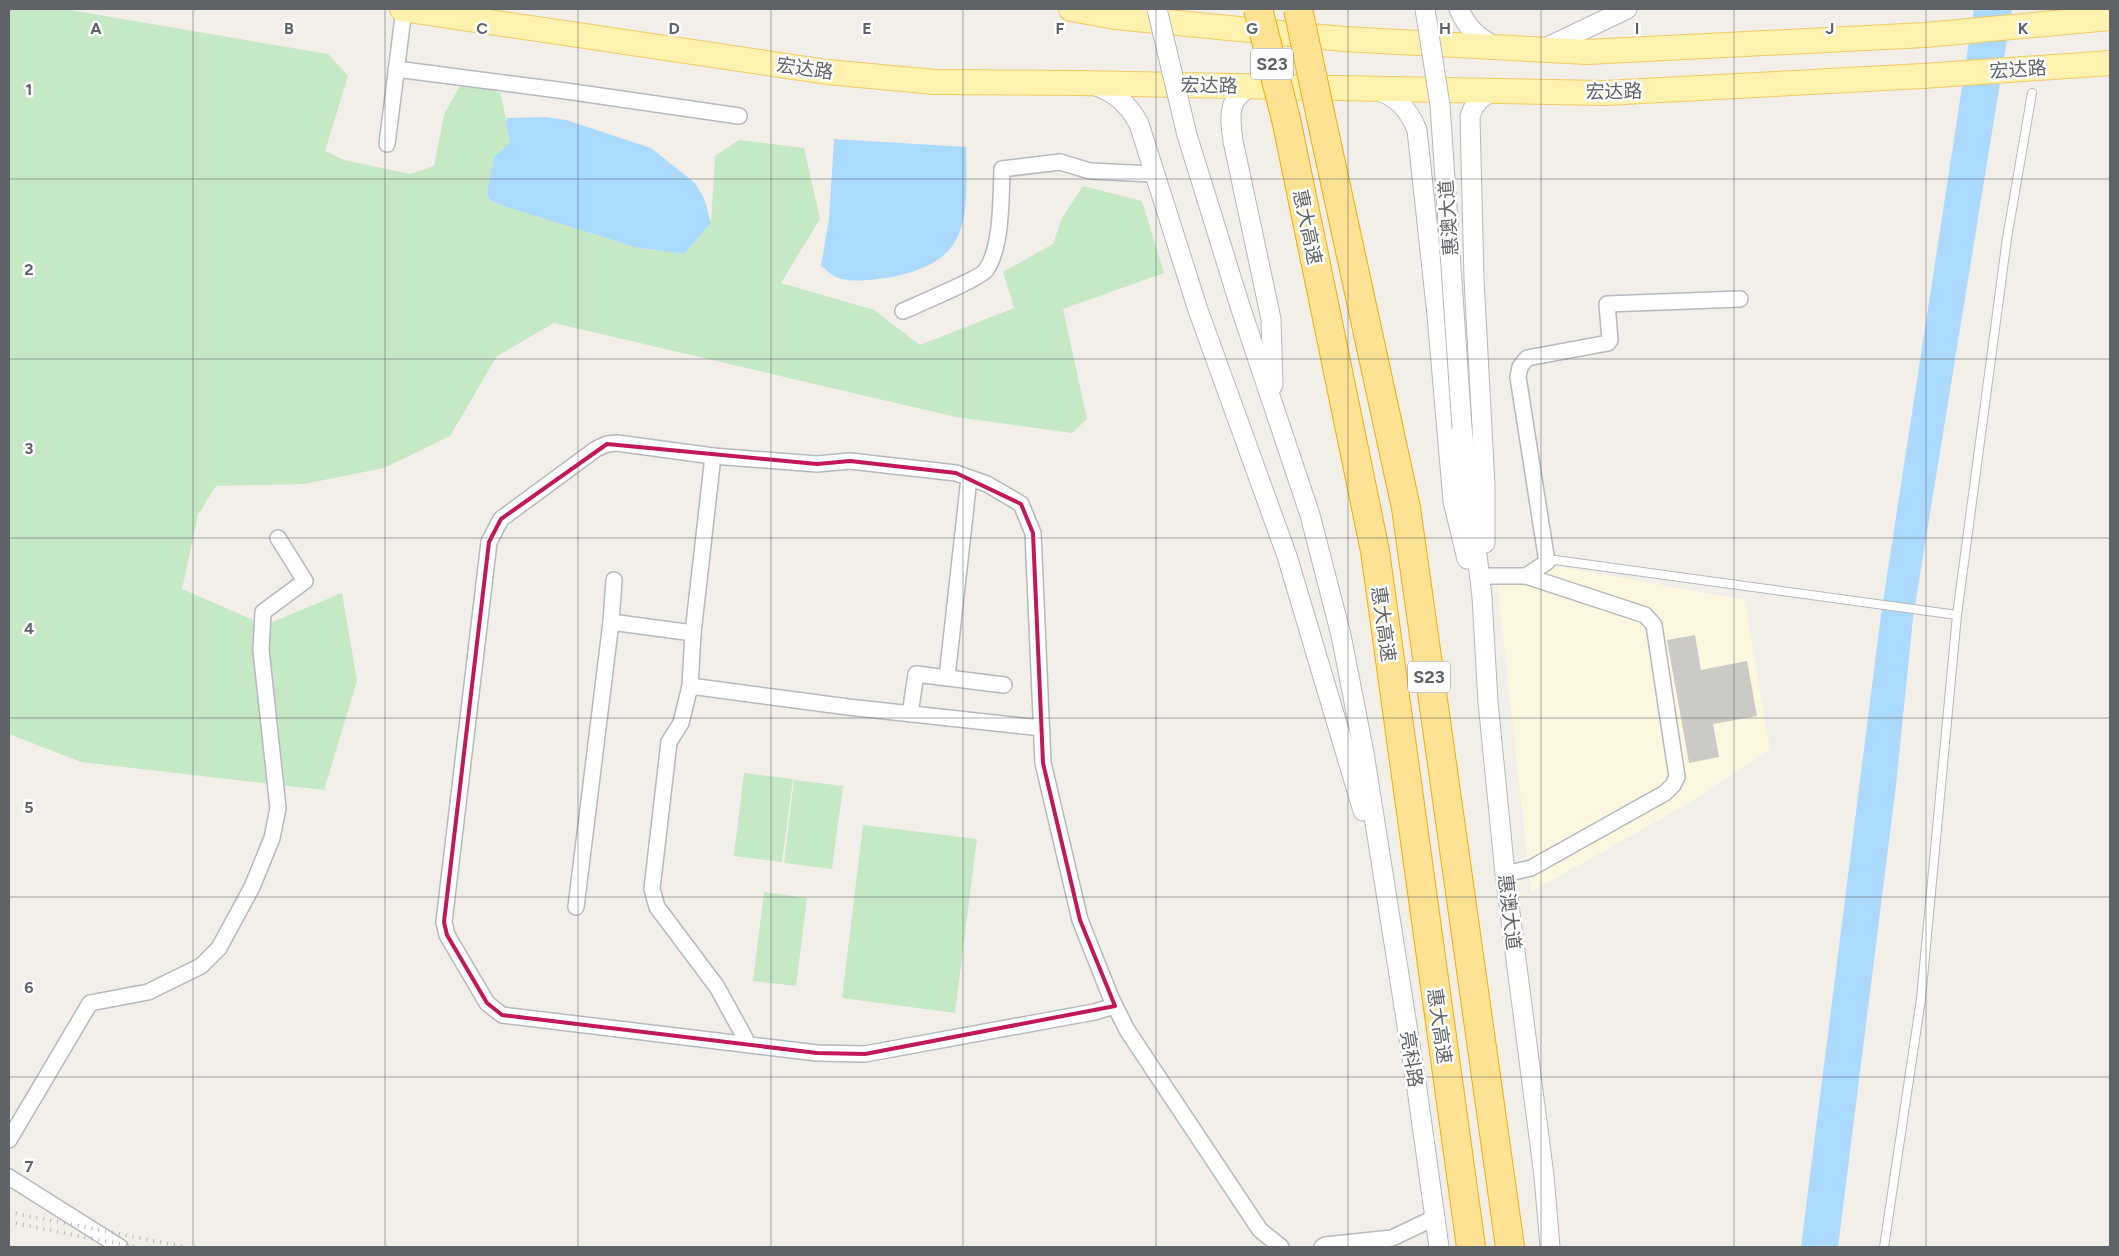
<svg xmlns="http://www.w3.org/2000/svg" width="2119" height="1256" viewBox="0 0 2119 1256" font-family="Figtree,'Noto Sans SC',sans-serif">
<rect width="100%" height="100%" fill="#f1efe8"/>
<path fill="#fef7e0" d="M1562,567L1745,600L1770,749L1682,807L1531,892L1496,572Z"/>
<g fill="#c5e8c5">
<path d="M9,9H64L328,54L348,76L325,151L344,160L410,174L434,166L444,115L459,87L479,85L500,93C505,110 507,125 510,143L494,157L487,191L490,200L500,205L635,247L684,254L711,223L715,156L739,140L804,148L820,219L781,283L874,310L920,345L1014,308L1003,272L1053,244L1062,218L1083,186L1142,201L1164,273L1063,309L1087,419L1072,433L956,417L554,323L497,356L450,436L384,468L304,484L216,486L198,515L182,589L265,625L342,593L357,681L324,790L81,762L9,734Z"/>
<path d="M744,773L793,779L782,862L734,856Z"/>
<path d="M794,780L843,786L832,869L784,863Z"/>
<path d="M863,825L977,839L955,1013L842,998Z"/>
<path d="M764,892L807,898L796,986L753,981Z"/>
</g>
<g fill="#aadaff">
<path d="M1974,9H2012L1913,618L1896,785L1838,1247H1801L1881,615Z"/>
<path d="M545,117L566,120L651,148L695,183L704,198L711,223L684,254L635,247L500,205L490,200L487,191L494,157L510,143L506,123L507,118Z"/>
<path d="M834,139L966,147C967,221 972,263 886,278C873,280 849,283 836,277C831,275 826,269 821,266L829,219Z"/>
</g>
<path fill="#cccac5" d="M1695,635L1701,670L1747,661L1757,716L1713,724L1719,757L1689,763L1667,640Z"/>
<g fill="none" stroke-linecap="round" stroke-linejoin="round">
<g stroke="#b5b8bc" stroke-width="10">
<g id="service">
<path d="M1547,562L1555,560L1957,615"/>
<path d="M1884,1247L1921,999L1957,615L2007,238L2032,93"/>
</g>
</g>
<g stroke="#b5b8bc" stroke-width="18">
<g id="minor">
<path d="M396,69L566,91L739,116"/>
<path d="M387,144L404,9"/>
<path d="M903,311C916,305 981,278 986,270C1002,248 1001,196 1002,169L1060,162L1090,171L1153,174"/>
<path d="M713,456L617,443L607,444L596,449L501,519L489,542L444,922L447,935L487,1003L502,1015L817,1053L865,1054L1094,1012L1115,1006"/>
<path d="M1480,576H1526L1645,615L1654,625L1677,777L1673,785L1665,793L1531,868L1505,874"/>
<path d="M1526,576L1547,562L1518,377L1520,367L1527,358L1608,343L1610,340L1607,304L1740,299"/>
<path d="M611,622L693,633"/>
<path d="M947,677L969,478"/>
<path d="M690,686L681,723L669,742L652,889L657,907L717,987L745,1038V1043"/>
<path d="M910,714L916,674L1004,685"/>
<path d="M1041,728L848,707L690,686L693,633L713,456L817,464L850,461L956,473L987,484L1021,504L1033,533L1043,763L1080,920L1111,998L1127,1030L1260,1230L1281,1247"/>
<path d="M576,907L611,622L614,580"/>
<path d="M9,1140L90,1003L148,992L201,966L219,948L252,887L272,838L278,808L261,650L263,612L305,581L278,538"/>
<path d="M9,1177L120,1247"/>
<path d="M1322,1247L1325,1245L1392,1238L1434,1218"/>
</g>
</g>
<g stroke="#b5b8bc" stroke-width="21">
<g id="tertiary">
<path d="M1459,9C1466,26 1478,39 1496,46"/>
<path d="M1541,50L1627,9"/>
<path d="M1093,85C1115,91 1129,105 1139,124L1198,310L1287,556L1363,811"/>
<path d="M1254,86C1226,97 1230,116 1233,141L1271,319L1273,385"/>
<path d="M1376,90C1397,96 1409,110 1417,130L1437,315L1453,501L1467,559"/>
<path d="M1240,306L1310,515L1341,635L1364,753L1417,1089L1439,1247"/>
<path d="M1462,428L1482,597L1488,702L1505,874L1544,1176L1550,1247"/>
<path d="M1485,543V485L1474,279L1470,117C1474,102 1483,94 1498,91"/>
</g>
</g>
<g stroke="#f2c960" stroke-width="26">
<g id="primary">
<path d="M402,9L827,72L935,82L1078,83L1605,93L1923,76L2110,63"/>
<path d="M1071,9L1115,17L1343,39L1587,52L1925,35L2110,18"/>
</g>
</g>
<g stroke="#f9ab00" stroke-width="30">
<g id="motorway">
<path d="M1320,113L1406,508L1510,1247"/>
<path d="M1286,119L1375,551L1471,1247"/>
</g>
</g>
<use href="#service" stroke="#fff" stroke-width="8"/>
<use href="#minor" stroke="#fff" stroke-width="15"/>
<use href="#tertiary" stroke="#fff" stroke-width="19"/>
<use href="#primary" stroke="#fff2af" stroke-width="24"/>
<use href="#motorway" stroke="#fde293" stroke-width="28"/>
<g stroke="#b6b7b8" stroke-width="4" stroke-dasharray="1 6" stroke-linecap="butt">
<path d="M9,1212L185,1247"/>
<path d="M9,1222L135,1247"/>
</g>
<g stroke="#b5b8bc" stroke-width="21" stroke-linecap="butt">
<g id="tertiary-bridge">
<path d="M1157,9L1187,135L1240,306"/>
<path d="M1425,9L1440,105L1462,428"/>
</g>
</g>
<g stroke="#f9ab00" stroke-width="30" stroke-linecap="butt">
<g id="motorway-bridge">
<path d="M1258,9L1286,119"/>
<path d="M1298,9L1320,113"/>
</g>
</g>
<use href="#tertiary-bridge" stroke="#fff" stroke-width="19"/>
<use href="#motorway-bridge" stroke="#fde293" stroke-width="28"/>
</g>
<path fill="none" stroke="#c2185b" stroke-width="4" stroke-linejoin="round" d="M607,444L817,464L850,461L956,473L1021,504L1033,533L1043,763L1080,920L1115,1006L865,1054L817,1053L502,1015L487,1003L447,935L444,922L489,542L501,519Z"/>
<path fill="none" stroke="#5f6368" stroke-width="1" stroke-opacity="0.55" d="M193,9V1247M385,9V1247M578,9V1247M771,9V1247M963,9V1247M1156,9V1247M1348,9V1247M1541,9V1247M1734,9V1247M1926,9V1247M9,179H2110M9,359H2110M9,538H2110M9,718H2110M9,897H2110M9,1077H2110"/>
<g text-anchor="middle" stroke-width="5" stroke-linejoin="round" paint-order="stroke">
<g fill="#fff" stroke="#8f9295" stroke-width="1">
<rect x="1251" y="48.5" width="42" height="31" rx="4"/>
<rect x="1408" y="661.5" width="42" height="31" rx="4"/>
</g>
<g font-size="18" font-weight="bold" fill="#5f6368">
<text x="1272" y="70">S23</text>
<text x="1429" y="683">S23</text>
</g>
<g font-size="19" fill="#5f6368" stroke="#fff">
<text transform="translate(805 68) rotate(8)" y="7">宏达路</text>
<text transform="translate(2018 69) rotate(-4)" y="7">宏达路</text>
<text transform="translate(1209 85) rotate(1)" y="7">宏达路</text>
<text transform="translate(1614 91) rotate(-1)" y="7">宏达路</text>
<text transform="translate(1448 218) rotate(-94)" y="7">惠澳大道</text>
<text transform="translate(1308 227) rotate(78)" y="7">惠大高速</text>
<text transform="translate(1384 624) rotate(82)" y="7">惠大高速</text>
<text transform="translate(1510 912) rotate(83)" y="7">惠澳大道</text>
<text transform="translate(1440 1026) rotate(82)" y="7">惠大高速</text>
<text transform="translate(1412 1059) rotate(81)" y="7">亮科路</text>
</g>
</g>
<g font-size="16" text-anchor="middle" font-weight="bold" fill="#5f6368" stroke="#fff" stroke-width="5" stroke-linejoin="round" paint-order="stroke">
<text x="96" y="34">A</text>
<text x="289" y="34">B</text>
<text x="482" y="34">C</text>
<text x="674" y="34">D</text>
<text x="867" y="34">E</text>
<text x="1060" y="34">F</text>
<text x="1252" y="34">G</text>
<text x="1445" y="34">H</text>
<text x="1637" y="34">I</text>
<text x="1830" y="34">J</text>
<text x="2023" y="34">K</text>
<text x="29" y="95">1</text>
<text x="29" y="275">2</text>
<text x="29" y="454">3</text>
<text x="29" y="634">4</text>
<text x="29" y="813">5</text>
<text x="29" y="993">6</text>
<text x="29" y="1172">7</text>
</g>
<rect width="2119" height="1256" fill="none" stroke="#5f6368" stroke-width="20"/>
</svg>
